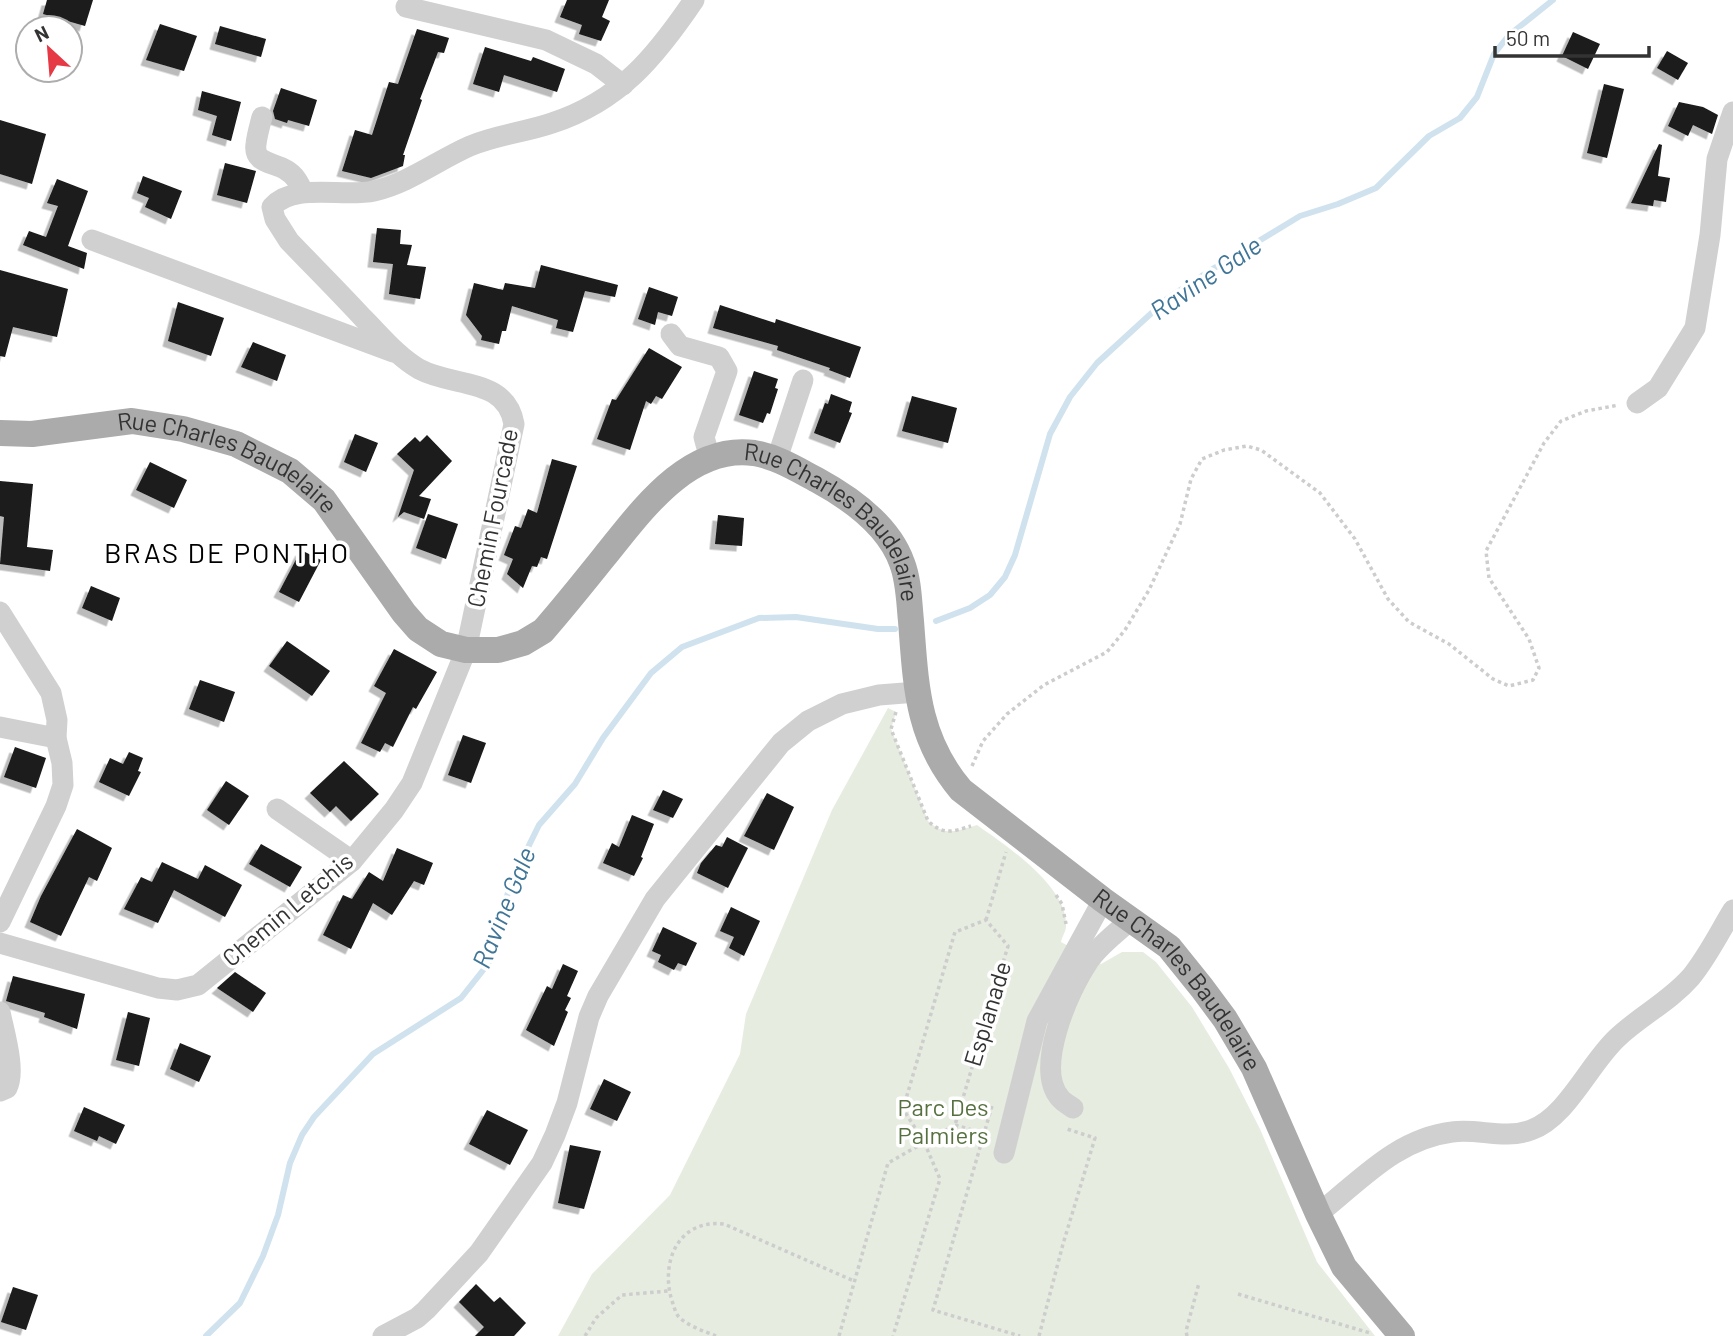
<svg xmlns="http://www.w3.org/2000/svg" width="1733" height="1336" viewBox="0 0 1733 1336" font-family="Barlow,sans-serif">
<defs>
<filter id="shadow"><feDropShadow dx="-5.5" dy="5.5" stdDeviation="0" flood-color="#0004"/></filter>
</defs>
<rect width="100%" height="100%" fill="#fff"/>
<path fill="#e6ecdf" d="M888,708L896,712L891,729L928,821C945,837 957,831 977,825C1005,845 1068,886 1066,926C1066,931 1062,937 1061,942L1101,964L1122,952H1143L1156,962L1192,1007L1229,1068L1260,1129L1317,1262L1375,1336H558L592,1274L670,1195L740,1054L746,1014L832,810Z"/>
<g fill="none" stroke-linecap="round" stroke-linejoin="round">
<g stroke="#cfe2ee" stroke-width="6">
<path d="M936,621L970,608L990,595L1005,577L1015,555L1050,434L1070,397L1097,363L1168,298L1211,270L1300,216L1338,204L1376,188L1429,136L1460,118L1477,97L1494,54L1509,35L1553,0"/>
<path d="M206,1336L240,1303L263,1256L278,1215L290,1163L302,1135L314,1117L373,1054L461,998L488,964L496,943L510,884L539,825L575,784L603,738L651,673L682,647L759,618L796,617L878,629H895"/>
</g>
</g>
<g fill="#1a1a1a" filter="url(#shadow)">
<path d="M47,0H93L85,26L43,14Z"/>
<path d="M567,0H609L602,17L610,21L601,41L579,34L582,25L560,17Z"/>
<path d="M160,24L197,36L184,71L146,60Z"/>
<path d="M220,26L266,39L261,57L215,44Z"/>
<path d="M417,29L449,38L444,53L438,52L420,99L422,100L403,155H405L403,166L371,178L342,171L355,130L372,135L389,82L398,84Z"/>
<path d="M1573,32L1600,44L1588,69L1562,56Z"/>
<path d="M485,47L531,61L533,57L565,69L557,92L504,75L499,92L473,84Z"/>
<path d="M1667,51L1688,63L1678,80L1657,68Z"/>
<path d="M1604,84L1624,89L1607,158L1587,153Z"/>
<path d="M281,88L317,100L309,126L288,120L287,123L275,119L273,111Z"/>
<path d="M202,91L241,102L231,141L212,135L217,116L198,110Z"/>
<path d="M1679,102L1703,107L1718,115L1712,134L1693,125L1688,136L1668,126Z"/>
<path d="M0,120L46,134L32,184L0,174Z"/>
<path d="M1659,144L1662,145L1658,176L1670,178L1666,202L1654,200L1653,206L1631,203Z"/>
<path d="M225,163L256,171L247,203L217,195Z"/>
<path d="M143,176L182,191L171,219L145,207L149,198L137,193Z"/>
<path d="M57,179L88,191L68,246L87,253L84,269L23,245L29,231L46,237L58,206L47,203Z"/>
<path d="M377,228L401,230L400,244L412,245L407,265L426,267L420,299L389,294L393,264L373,262Z"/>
<path d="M541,265L618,285L615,297L585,291L573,332L556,328L558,320L512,306L506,331H502L499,344L481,340L482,336L466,315L474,283L503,290L505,283L535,288Z"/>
<path d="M0,270L68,289L57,337L13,327L5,357L0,356Z"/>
<path d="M649,287L678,297L672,316L658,312L655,325L638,319Z"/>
<path d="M178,302L224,318L211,356L168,341Z"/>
<path d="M720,305L775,323L776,319L861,347L850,378L829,370L830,368L777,350L778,346L713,328Z"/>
<path d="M253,342L286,355L277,381L241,367Z"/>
<path d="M649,348L682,367L662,399L656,396L651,404L646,401L630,450L597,439L612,399L616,400Z"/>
<path d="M754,371L778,379L775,388L778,389L770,414L767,413L763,423L739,415Z"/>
<path d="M831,394L852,402L849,412L852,413L840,443L814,433L825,403L828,404Z"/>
<path d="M912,396L957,408L948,443L902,431Z"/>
<path d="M355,434L378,443L366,472L344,462Z"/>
<path d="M427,435L452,461L419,496L431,499L424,519L404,512L398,517L414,470L397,454L415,437L420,442Z"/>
<path d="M552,459L577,466L547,559L541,557L537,567L532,566L523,588L507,574L513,559L504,555L515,526L521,528L528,509L537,513Z"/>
<path d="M150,462L187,480L174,508L136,490Z"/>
<path d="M0,481L33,484L27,547L53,550L50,571L0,564L4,517L0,516Z"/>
<path d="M428,514L458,524L446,559L416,548Z"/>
<path d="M718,515L744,518L742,546L715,544Z"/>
<path d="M301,550L321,560L299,602L279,592Z"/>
<path d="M91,586L120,598L112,621L82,608Z"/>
<path d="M287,641L330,671L312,696L269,666Z"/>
<path d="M394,649L437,672L416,709L413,707L393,747L385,743L380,752L361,743L386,693L374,686Z"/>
<path d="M200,680L235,692L224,722L189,709Z"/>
<path d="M463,735L486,743L471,783L448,775Z"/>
<path d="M15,747L46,758L36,788L4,777Z"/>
<path d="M129,752L143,758L138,771L141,772L129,796L99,782L110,758L123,764Z"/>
<path d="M344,761L379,794L351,821L336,806L330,812L310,793Z"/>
<path d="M226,781L249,796L229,825L207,810Z"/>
<path d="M663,790L683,799L673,818L653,810Z"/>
<path d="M767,793L794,807L774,850L744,836Z"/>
<path d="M632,815L654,824L641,857L643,858L634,876L603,863L612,843L619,847Z"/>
<path d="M77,829L112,848L97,881L89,877L61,936L30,922L41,896Z"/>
<path d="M727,837L748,848L728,888L697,873L701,863L716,845L722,847Z"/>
<path d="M261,844L302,867L290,887L249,864Z"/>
<path d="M397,848L433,863L424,885L414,881L392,915L373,903L351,949L323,935L343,895L352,899L369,872L383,881Z"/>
<path d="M162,862L198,879L205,865L242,885L225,917L174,890L158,923L124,909L141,877L152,882Z"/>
<path d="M731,907L760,921L744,956L729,948L734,937L720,931Z"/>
<path d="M663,927L697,943L686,966L678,963L674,970L658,962L661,955L652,951Z"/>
<path d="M563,964L578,971L567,996L571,998L565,1010L568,1012L554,1046L526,1030L547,986L552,989Z"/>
<path d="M235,972L266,993L253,1012L217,988Z"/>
<path d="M13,976L85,994L77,1029L44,1017L45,1013L6,1001Z"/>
<path d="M128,1012L150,1018L139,1066L116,1060Z"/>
<path d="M180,1043L211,1056L199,1082L170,1069Z"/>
<path d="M604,1079L631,1092L617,1121L590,1109Z"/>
<path d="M84,1107L125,1125L116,1144L99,1136L97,1141L74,1131Z"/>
<path d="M487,1110L528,1130L510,1165L469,1144Z"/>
<path d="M570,1145L601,1151L584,1209L558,1203Z"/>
<path d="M476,1284L494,1302L500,1297L526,1323L514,1336H475L484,1327L459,1302Z"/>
<path d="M13,1287L38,1295L26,1330L1,1322Z"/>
</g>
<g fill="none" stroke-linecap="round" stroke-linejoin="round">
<g stroke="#cdcdcd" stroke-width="3.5" stroke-dasharray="3.5 3.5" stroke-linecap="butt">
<path d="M896,712L891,729L928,821C943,835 952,832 971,826"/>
<path d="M972,766L983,741L1007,714L1044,685L1107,652L1125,630L1149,590L1180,524L1191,479L1202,459L1224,450L1247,446L1261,450L1320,493L1355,539L1388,599L1409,622L1449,644L1493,679L1509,686L1533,680L1539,668L1529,639L1489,578L1486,551L1544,443L1561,421L1586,411L1619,405"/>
<path d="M1056,895L1062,904L1066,924"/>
<path d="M986,920L1006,852"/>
<path d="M992,1106L933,1310L1020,1336"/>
<path d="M955,1125L986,1134"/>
<path d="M1238,1294L1370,1333"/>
<path d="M585,1336L596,1318L622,1295L668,1291"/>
<path d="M716,1336C704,1331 687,1326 678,1316C675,1312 674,1306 672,1301C660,1262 678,1219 724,1224L854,1281"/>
<path d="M839,1336L888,1163L955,1125L1008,946L986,920L955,932L903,1109L924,1142L940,1179L893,1336"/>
<path d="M1039,1336L1063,1244L1095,1138L1067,1129"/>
<path d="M1187,1336L1186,1331L1199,1283"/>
</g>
<g stroke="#d0d0d0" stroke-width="21">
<path d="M406,7L546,40L596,64L623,85"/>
<path d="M262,117C260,125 257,135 256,144C253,164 274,162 286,170C295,175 299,183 303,192"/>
<path d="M92,240L393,352"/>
<path d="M671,334L680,346L719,357L727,371L704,437L710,459"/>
<path d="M1637,403L1658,388L1695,328L1710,235L1717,159L1733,112"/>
<path d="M777,459L803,380"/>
<path d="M0,612L51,693L57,720L56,738L62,763L63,785L56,806L0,922"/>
<path d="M0,727L56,738"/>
<path d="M277,809L352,861"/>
<path d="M0,943L158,988L177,990L198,985L352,861L394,810L412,783L466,650L514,424C506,377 454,388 419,369C397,356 381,336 363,318C339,292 314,267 289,241L275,219L272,207C294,182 343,198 374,191C409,183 438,160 470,146C496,135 526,132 552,123C620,101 656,56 694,0"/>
<path d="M0,1012C4,1032 16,1071 7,1088L0,1091"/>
<path d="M1073,1108C1069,1105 1063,1102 1060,1098C1034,1068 1069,990 1088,962C1098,946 1117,933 1130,920"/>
<path d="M1004,1153L1037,1021L1103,900"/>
<path d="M1318,1214C1360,1181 1396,1139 1452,1132C1478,1128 1504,1140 1531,1130C1567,1117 1589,1064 1617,1038C1640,1016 1669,1002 1691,977C1708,956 1719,933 1733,910"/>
<path d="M383,1336L417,1318L426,1310L479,1253L542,1163L555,1135L567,1103L589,1017L598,996L655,899L781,743L808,721L842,704L879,695L917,692"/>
</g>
<path stroke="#ababab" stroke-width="26" id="s1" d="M0,433L32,434L132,421L183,429L236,444L290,471L324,500L404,613L418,629L441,644L466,650H498L523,643L543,631C564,607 584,582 604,557C640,513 687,444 754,453C777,457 796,469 817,480C850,498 889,526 902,563C909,581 909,602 911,621C916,686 917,738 961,790L1103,900L1169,947L1202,988L1225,1019L1254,1068L1318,1214L1344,1267L1402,1336"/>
</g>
<g text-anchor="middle" stroke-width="7" stroke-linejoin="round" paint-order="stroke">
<g font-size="24" fill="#333" stroke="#fff">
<text dy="8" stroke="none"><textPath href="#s1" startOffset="238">Rue Charles Baudelaire</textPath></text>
<text transform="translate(493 518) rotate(-79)" y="8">Chemin Fourcade</text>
<text dy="8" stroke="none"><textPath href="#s1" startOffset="1036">Rue Charles Baudelaire</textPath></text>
<text transform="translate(288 910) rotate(-40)" y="8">Chemin Letchis</text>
<text dy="8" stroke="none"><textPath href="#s1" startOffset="1645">Rue Charles Baudelaire</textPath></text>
<text transform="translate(988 1014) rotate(-73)" y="8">Esplanade</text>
</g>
<g font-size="24" fill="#56703f" stroke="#fff">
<text x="943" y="1116">Parc Des<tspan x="943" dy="28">Palmiers</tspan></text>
</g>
<g font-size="26" font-style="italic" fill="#3f7597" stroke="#fff">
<text transform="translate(1206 278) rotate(-34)" y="9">Ravine Gale</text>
<text transform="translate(504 908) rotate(-68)" y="9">Ravine Gale</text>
</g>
<g font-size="28" letter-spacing="2" fill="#000" stroke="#fff">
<text x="227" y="563">BRAS DE PONTHO</text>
</g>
</g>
<g transform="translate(49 49) rotate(334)"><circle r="33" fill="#ffffff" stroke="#adadad" stroke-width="2"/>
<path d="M0-5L12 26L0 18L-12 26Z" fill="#e63946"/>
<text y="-10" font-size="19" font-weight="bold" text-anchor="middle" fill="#333333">N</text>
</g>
<path d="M1495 46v10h154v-10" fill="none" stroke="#333333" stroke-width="3.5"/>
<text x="1506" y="46" font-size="21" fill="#333333" stroke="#ffffff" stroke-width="5" paint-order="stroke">50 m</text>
</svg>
